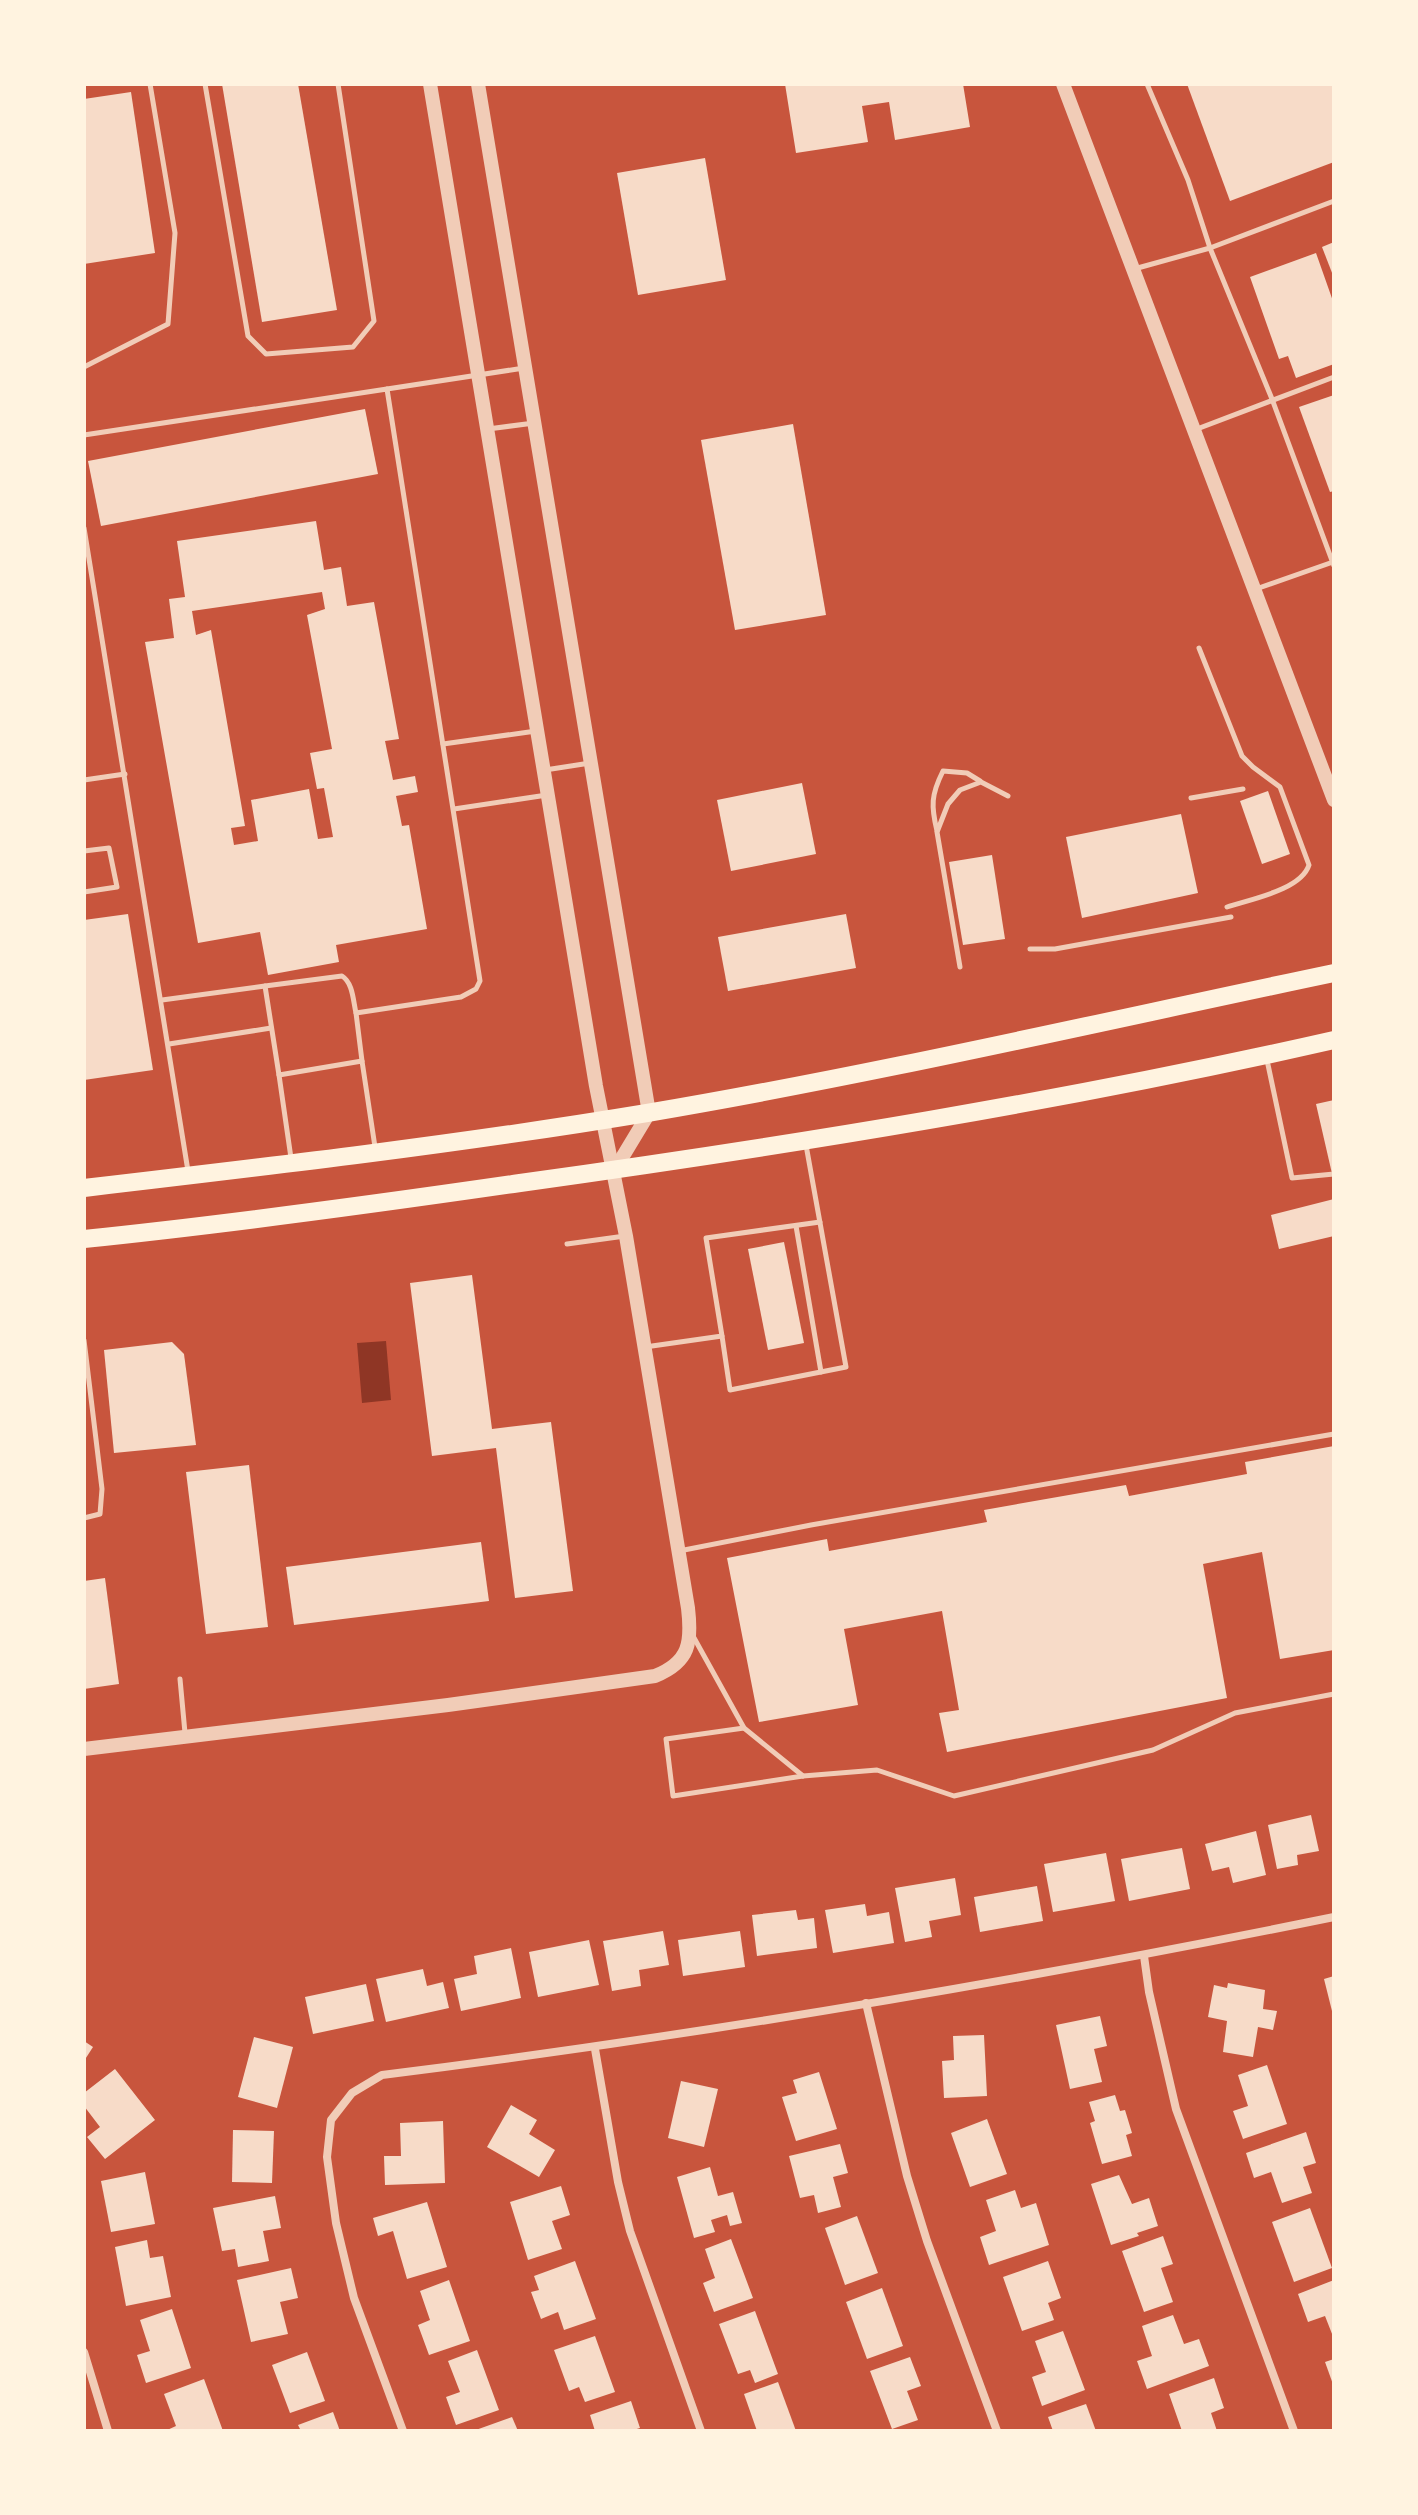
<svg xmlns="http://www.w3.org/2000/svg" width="1418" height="2515" viewBox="0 0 1418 2515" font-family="'Libre Baskerville',serif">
<rect width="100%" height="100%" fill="#c8553d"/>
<path fill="#8f3625" d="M386,1341L391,1400L362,1403L357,1343Z"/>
<g fill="#f7dbc8" fill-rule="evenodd">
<path d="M222,84H298L337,310L262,322Z"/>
<path d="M785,84H963L970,127L895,140L889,102L862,106L868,142L796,153Z"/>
<path d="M1187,84H1334V162L1230,201Z"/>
<path d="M131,92L155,253L84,264V99Z"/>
<path d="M705,158L726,280L638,295L617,173Z"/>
<path d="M1334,242V278L1322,247Z"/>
<path d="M1316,253L1334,304V364L1296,378L1288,356L1279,359L1250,277Z"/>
<path d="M1334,395V491L1330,492L1299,407Z"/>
<path d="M365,409L378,474L101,526L88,461Z"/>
<path d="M793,424L826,615L735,630L701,440Z"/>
<path d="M316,521L324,570L341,567L347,606L374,602L399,739L385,741L393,780L415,776L418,792L396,796L402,826L409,825L427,929L336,945L339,962L268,975L260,932L198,943L145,642L174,638L169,599L185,597L177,541ZM322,592L325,609L307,615L332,749L310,753L317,789L324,788L333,837L318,839L309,789L251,800L258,841L234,845L231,828L245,826L211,630L196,635L192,611Z"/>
<path d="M802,783L816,854L731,871L717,800Z"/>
<path d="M1268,791L1290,854L1262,864L1240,801Z"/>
<path d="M1181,814L1198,893L1082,918L1066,837Z"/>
<path d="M992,855L1005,939L963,945L949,862Z"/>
<path d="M128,914L153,1070L84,1080V920Z"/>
<path d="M846,914L856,968L728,991L718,937Z"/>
<path d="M1334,1100V1178H1333L1316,1104Z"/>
<path d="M1334,1199V1236L1279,1249L1271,1215Z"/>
<path d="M784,1242L804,1343L768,1350L748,1249Z"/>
<path d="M472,1275L492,1429L551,1422L573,1591L515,1598L496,1448L432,1456L410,1283Z"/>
<path d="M172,1342L184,1354L196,1445L114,1453L104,1350Z"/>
<path d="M1334,1446V1650L1280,1659L1262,1552L1203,1564L1227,1698L947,1752L939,1713L959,1710L942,1611L844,1629L858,1705L759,1722L727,1558L827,1539L829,1551L987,1522L984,1510L1126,1485L1129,1496L1247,1474L1245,1462Z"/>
<path d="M249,1465L268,1627L206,1634L186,1472Z"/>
<path d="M481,1542L489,1601L294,1625L286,1567Z"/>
<path d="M105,1578L119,1684L84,1689V1581Z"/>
<path d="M1311,1815L1319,1851L1297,1855L1298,1865L1277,1869L1268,1825Z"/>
<path d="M1256,1831L1266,1875L1233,1883L1229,1867L1212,1871L1205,1844Z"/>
<path d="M1182,1848L1190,1889L1129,1901L1121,1859Z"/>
<path d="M1106,1853L1115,1901L1053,1912L1044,1864Z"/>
<path d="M955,1878L961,1915L929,1921L932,1937L905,1942L895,1888Z"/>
<path d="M1037,1886L1043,1921L980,1932L974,1897Z"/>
<path d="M865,1904L867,1916L889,1912L894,1943L833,1953L825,1910Z"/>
<path d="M796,1910L798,1920L814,1918L817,1948L757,1956L752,1915Z"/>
<path d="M663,1931L669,1965L639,1970L641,1986L612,1991L603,1941Z"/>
<path d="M740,1931L745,1967L683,1976L678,1940Z"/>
<path d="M589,1940L599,1985L538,1997L529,1952Z"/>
<path d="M511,1948L521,1998L461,2011L454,1979L477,1974L474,1956Z"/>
<path d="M423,1969L427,1986L443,1982L449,2008L386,2022L376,1979Z"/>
<path d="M1334,1976V2015H1333L1324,1979Z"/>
<path d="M1228,1983L1265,1990L1263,2009L1277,2011L1273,2030L1258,2027L1253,2057L1223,2052L1227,2021L1208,2017L1214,1985L1227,1988Z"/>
<path d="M366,1984L374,2021L313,2034L305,1997Z"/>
<path d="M1100,2016L1107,2046L1094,2049L1102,2082L1070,2089L1056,2025Z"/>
<path d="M984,2035L987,2096L944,2098L942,2061L954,2060L953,2036Z"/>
<path d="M254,2037L293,2047L277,2108L238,2097Z"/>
<path d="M84,2041L93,2047L84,2061Z"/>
<path d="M1267,2065L1287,2124L1243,2139L1233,2111L1248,2106L1238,2075Z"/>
<path d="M115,2069L155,2120L105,2159L87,2137L100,2127L84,2106V2093Z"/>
<path d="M819,2072L837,2129L796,2141L782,2097L797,2093L793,2080Z"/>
<path d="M681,2081L718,2089L704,2147L668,2138Z"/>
<path d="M1115,2095L1120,2111L1125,2110L1132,2133L1126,2135L1132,2156L1102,2164L1090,2123L1095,2121L1089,2102Z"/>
<path d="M511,2105L537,2120L529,2134L555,2150L539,2177L487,2147Z"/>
<path d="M987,2119L1007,2174L970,2187L951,2133Z"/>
<path d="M443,2121L445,2183L385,2185L384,2156H401L400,2123Z"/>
<path d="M233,2130L274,2131L272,2183L232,2182Z"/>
<path d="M1306,2132L1316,2163L1303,2167L1312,2193L1282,2203L1271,2172L1254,2178L1246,2153Z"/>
<path d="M840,2144L848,2173L833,2177L841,2207L818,2213L814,2195L800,2198L789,2156Z"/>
<path d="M710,2167L718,2196L733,2192L742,2223L730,2226L727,2215L711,2220L715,2232L694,2238L677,2177Z"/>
<path d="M145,2172L155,2224L111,2232L101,2181Z"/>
<path d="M1119,2175L1132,2204L1149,2198L1158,2226L1137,2233L1139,2236L1111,2245L1091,2184Z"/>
<path d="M561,2186L570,2215L552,2221L562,2249L528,2260L510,2202Z"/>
<path d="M1015,2190L1021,2208L1036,2203L1049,2245L989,2265L980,2237L996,2231L986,2200Z"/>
<path d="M275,2196L281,2228L263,2231L269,2261L238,2267L235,2249L222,2251L213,2208Z"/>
<path d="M427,2202L447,2267L407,2279L393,2231L378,2236L373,2218Z"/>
<path d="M1310,2208L1332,2268L1294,2282L1272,2222Z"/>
<path d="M857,2216L878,2273L845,2285L825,2228Z"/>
<path d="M1163,2236L1173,2264L1161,2268L1173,2302L1144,2312L1122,2251Z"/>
<path d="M731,2239L753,2298L714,2312L703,2283L715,2278L705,2249Z"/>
<path d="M147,2240L150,2258L163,2256L171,2297L126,2306L115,2247Z"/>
<path d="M575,2261L596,2319L564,2330L558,2312L541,2319L531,2292L539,2290L534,2276Z"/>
<path d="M1048,2261L1061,2298L1048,2303L1054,2320L1022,2331L1003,2277Z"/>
<path d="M291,2268L298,2298L280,2302L288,2334L251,2342L237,2280Z"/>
<path d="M449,2280L470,2341L429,2355L418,2325L430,2320L420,2291Z"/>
<path d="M1334,2280V2339L1325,2316L1308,2322L1298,2294Z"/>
<path d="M882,2288L903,2346L867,2359L846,2302Z"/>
<path d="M172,2309L191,2368L146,2383L137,2355L150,2351L140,2320Z"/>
<path d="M755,2311L778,2374L755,2383L750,2370L738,2374L719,2324Z"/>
<path d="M1173,2315L1184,2344L1199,2339L1209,2366L1147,2389L1137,2361L1152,2356L1142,2326Z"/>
<path d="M1063,2331L1085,2390L1042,2406L1032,2377L1046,2372L1035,2341Z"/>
<path d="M595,2336L615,2392L585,2402L579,2387L569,2391L554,2350Z"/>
<path d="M477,2350L499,2410L456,2425L446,2397L460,2392L448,2361Z"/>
<path d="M307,2352L325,2401L290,2413L272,2365Z"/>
<path d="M910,2357L921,2386L907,2391L918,2420L892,2429L870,2371Z"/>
<path d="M1334,2359V2387L1325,2362Z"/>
<path d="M1214,2378L1224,2408L1211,2413L1217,2431H1182L1169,2394Z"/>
<path d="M204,2379L223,2431H165L176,2426L164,2394Z"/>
<path d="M778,2382L796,2431H757L744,2394Z"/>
<path d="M631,2401L640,2428L630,2431H595L590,2415Z"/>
<path d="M1086,2404L1096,2431H1053L1048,2417Z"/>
<path d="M333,2412L340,2431H301L298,2425Z"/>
<path d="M512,2417L518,2431H473Z"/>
</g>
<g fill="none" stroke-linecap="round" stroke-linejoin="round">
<g stroke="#f1ccb7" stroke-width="5">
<path d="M205,84L248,336L266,354L353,347L374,321L338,84"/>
<path d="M1147,84L1188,180L1210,248L1272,399L1334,566"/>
<path d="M1134,269L1210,248L1334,201"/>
<path d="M84,367L168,324L175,233L150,84"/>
<path d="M387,389L524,368"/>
<path d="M488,429L534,423"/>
<path d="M1197,429L1334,377"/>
<path d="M84,435L387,389L480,981L476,989L461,997L356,1013C353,1000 353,983 342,976L265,986L279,1075L362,1061L375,1147"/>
<path d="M84,528L188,1171"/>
<path d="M1256,589L1333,562"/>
<path d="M1199,648L1242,756L1253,767L1280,787L1309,865C1301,890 1251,899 1227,907"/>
<path d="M443,744L536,731"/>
<path d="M545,770L590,763"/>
<path d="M84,780L125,774"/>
<path d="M1191,798L1243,789"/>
<path d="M454,809L547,795"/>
<path d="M937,831C931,806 931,795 943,771L967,773L980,781"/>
<path d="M84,851L109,848L117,887L84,892"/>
<path d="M1030,949H1055L1231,917"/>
<path d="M960,967L937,832L948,804L960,790L981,782L1008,796"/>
<path d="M162,1000L265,986"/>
<path d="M356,1013L362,1061"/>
<path d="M169,1044L271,1028"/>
<path d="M1267,1060L1292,1178L1334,1174"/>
<path d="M279,1075L291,1158"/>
<path d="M796,1226L821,1372"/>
<path d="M567,1244L625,1236"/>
<path d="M722,1336L730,1390L846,1367L806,1145"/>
<path d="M84,1340L102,1489L100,1514L84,1518"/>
<path d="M645,1347L722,1336L706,1238L820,1222"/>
<path d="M679,1551L811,1525L1334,1434"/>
<path d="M693,1636L744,1728L803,1776"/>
<path d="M180,1679L185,1733"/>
<path d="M744,1728L666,1739L673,1796L803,1776L877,1770L954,1796L1153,1750L1235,1713L1334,1694"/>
</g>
<g stroke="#f1ccb7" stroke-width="8">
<path d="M1144,1956L1149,1992L1176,2109L1294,2431"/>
<path d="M866,2003L907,2176L927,2241L997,2431"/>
<path d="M595,2049L618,2182L630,2231L701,2431"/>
<path d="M84,2352L108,2431"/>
<path d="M403,2431L354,2298L336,2223L327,2157L331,2120L352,2093L382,2075C701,2035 1019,1981 1334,1917"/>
</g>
<g stroke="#f1ccb7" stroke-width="14">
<path d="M478,84L649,1113L614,1171"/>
<path d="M1063,84L1334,800"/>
<path d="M84,1749L448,1705L655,1676C690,1662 692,1642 688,1608L626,1236L596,1086L430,84"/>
</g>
<g stroke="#fff3e0" stroke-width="18">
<path d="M84,1188C272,1166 460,1144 647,1113C877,1074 1105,1021 1334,973"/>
<path d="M84,1239C230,1224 375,1204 520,1183C793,1145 1065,1101 1334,1040"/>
</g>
</g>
<rect width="1418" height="2515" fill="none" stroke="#fff3e0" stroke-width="172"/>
</svg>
